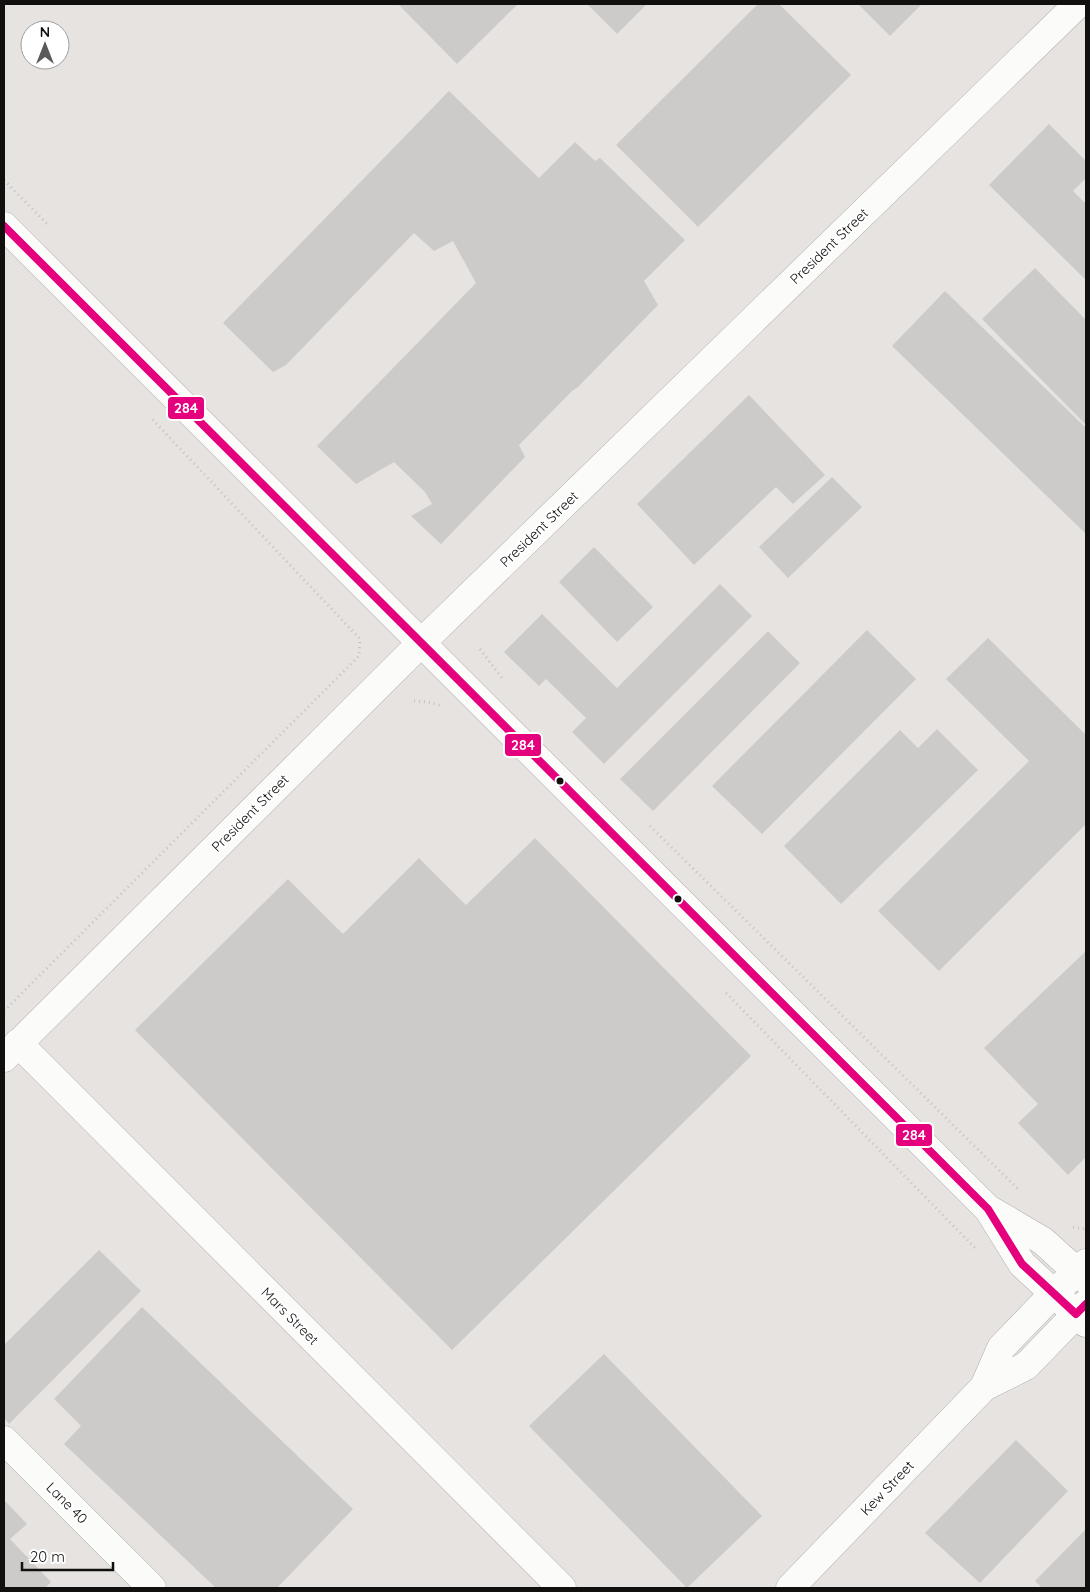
<svg xmlns="http://www.w3.org/2000/svg" width="1090" height="1592" viewBox="0 0 1090 1592" font-family="Quicksand,sans-serif">
<rect width="100%" height="100%" fill="#e6e3e1"/>
<g fill="#cdcbc9">
<path d="M398,4H518L457,64Z"/>
<path d="M587,4H647L617,34Z"/>
<path d="M758,4H779L851,75L698,227L616,145Z"/>
<path d="M858,4H922L890,36Z"/>
<path d="M449,91L539,178L575,142L595,161L600,158L685,240L644,281L658,305L578,387L572,391L519,445L525,457L441,544L411,516L432,504L425,492L394,462L356,484L317,446L476,283L453,241L434,251L414,233L286,365L273,372L223,323Z"/>
<path d="M1049,124L1086,161V178L1073,191L1086,204V280L989,185Z"/>
<path d="M1035,268L1086,320V425L982,319Z"/>
<path d="M945,291L1086,428V534L892,346Z"/>
<path d="M749,395L825,475L793,504L776,487L694,565L637,504Z"/>
<path d="M832,477L862,507L788,578L759,547Z"/>
<path d="M594,547L653,607L617,642L559,582Z"/>
<path d="M720,584L752,616L604,764L572,732L586,718L546,679L539,686L504,652L542,614L617,688Z"/>
<path d="M867,630L916,679L762,834L712,786Z"/>
<path d="M768,631L800,663L653,811L620,779Z"/>
<path d="M988,638L1086,735V824L939,971L878,911L1029,761L946,679Z"/>
<path d="M937,729L978,770L841,904L784,846L900,730L918,748Z"/>
<path d="M535,838L751,1056L452,1350L135,1030L288,879L343,934L419,858L466,905Z"/>
<path d="M1086,951V1157L1068,1175L1018,1123L1038,1104L984,1048Z"/>
<path d="M99,1250L141,1291L9,1424L4,1418V1345Z"/>
<path d="M142,1307L353,1509L277,1588H216L64,1444L81,1426L54,1399Z"/>
<path d="M604,1354L762,1516L687,1588L529,1426Z"/>
<path d="M1016,1440L1068,1491L980,1583L925,1533Z"/>
<path d="M4,1500L27,1524L10,1539L51,1582L45,1588H4Z"/>
<path d="M1086,1529V1588H1042L1035,1581Z"/>
</g>
<g fill="none" stroke-linecap="round" stroke-linejoin="round">
<g stroke="#b3b0af" stroke-width="29">
<g id="minor">
<path d="M4,226L988,1209L1022,1264L1086,1323"/>
<path d="M18,1043L562,1588"/>
<path d="M4,1058L421,643L1078,4"/>
<path d="M992,1211L1043,1241L1086,1280"/>
<path d="M984,1387L1001,1348L1054,1293L1086,1263"/>
<path d="M4,1440L152,1588"/>
<path d="M790,1588L984,1387L1026,1366L1086,1304"/>
</g>
</g>
<g stroke="#c5c3c2" stroke-width="3" stroke-dasharray="1 4" stroke-linecap="butt">
<path d="M4,180L49,226"/>
<path d="M480,649L504,681"/>
<path d="M414,701L427,702L442,706"/>
<path d="M650,826L1019,1190"/>
<path d="M726,993L975,1248"/>
<path d="M4,1011L359,656L360,639L152,419"/>
<path d="M1073,1227L1085,1229"/>
</g>
<use href="#minor" stroke="#fbfbfa" stroke-width="28"/>
<g stroke="#fff" stroke-width="11">
<path id="bus-1" d="M4,226L988,1209L1022,1264L1076,1314L1086,1304"/>
</g>
<use href="#bus-1" stroke="#e5007d" stroke-width="8"/>
</g>
<g fill="#12100e" stroke="#fff" stroke-width="2">
<circle cx="560" cy="781" r="4.5"/>
<circle cx="678" cy="899" r="4.5"/>
</g>
<g text-anchor="middle" stroke-width="4.5" stroke-linejoin="round" paint-order="stroke">
<g font-size="14" fill="#12100e" stroke="#fff">
<text transform="translate(829 246) rotate(-44)" y="5">President Street</text>
<text transform="translate(539 529) rotate(-44)" y="5">President Street</text>
<text transform="translate(250 813) rotate(-45)" y="5">President Street</text>
<text transform="translate(290 1316) rotate(45)" y="5">Mars Street</text>
<text transform="translate(887 1488) rotate(-46)" y="5">Kew Street</text>
<text transform="translate(67 1503) rotate(45)" y="5">Lane 40</text>
</g>
</g>
<g stroke="#fff" stroke-width="2">
<rect x="167" y="396" width="38" height="24" rx="5" fill="#e5007d"/>
<rect x="504" y="733" width="38" height="24" rx="5" fill="#e5007d"/>
<rect x="895" y="1123" width="38" height="24" rx="5" fill="#e5007d"/>
</g>
<g font-size="14" text-anchor="middle" font-weight="bold" fill="#fff">
<text x="186" y="413">284</text>
<text x="523" y="750">284</text>
<text x="914" y="1140">284</text>
</g>
<rect width="1090" height="1592" fill="none" stroke="#12100e" stroke-width="10"/>
<g transform="translate(45 45)"><circle r="24" fill="#ffffff" stroke="#a09f9f"/>
<path d="M0-4L9 19L0 12L-9 19Z" fill="#5c5a58"/>
<text y="-8" font-size="14" font-weight="bold" text-anchor="middle" fill="#12100e">N</text>
</g>
<path d="M22 1562v8h91v-8" fill="none" stroke="#12100e" stroke-width="2.5"/>
<text x="30" y="1562" font-size="15" fill="#12100e" stroke="#ffffff" stroke-width="4" paint-order="stroke">20 m</text>
</svg>
